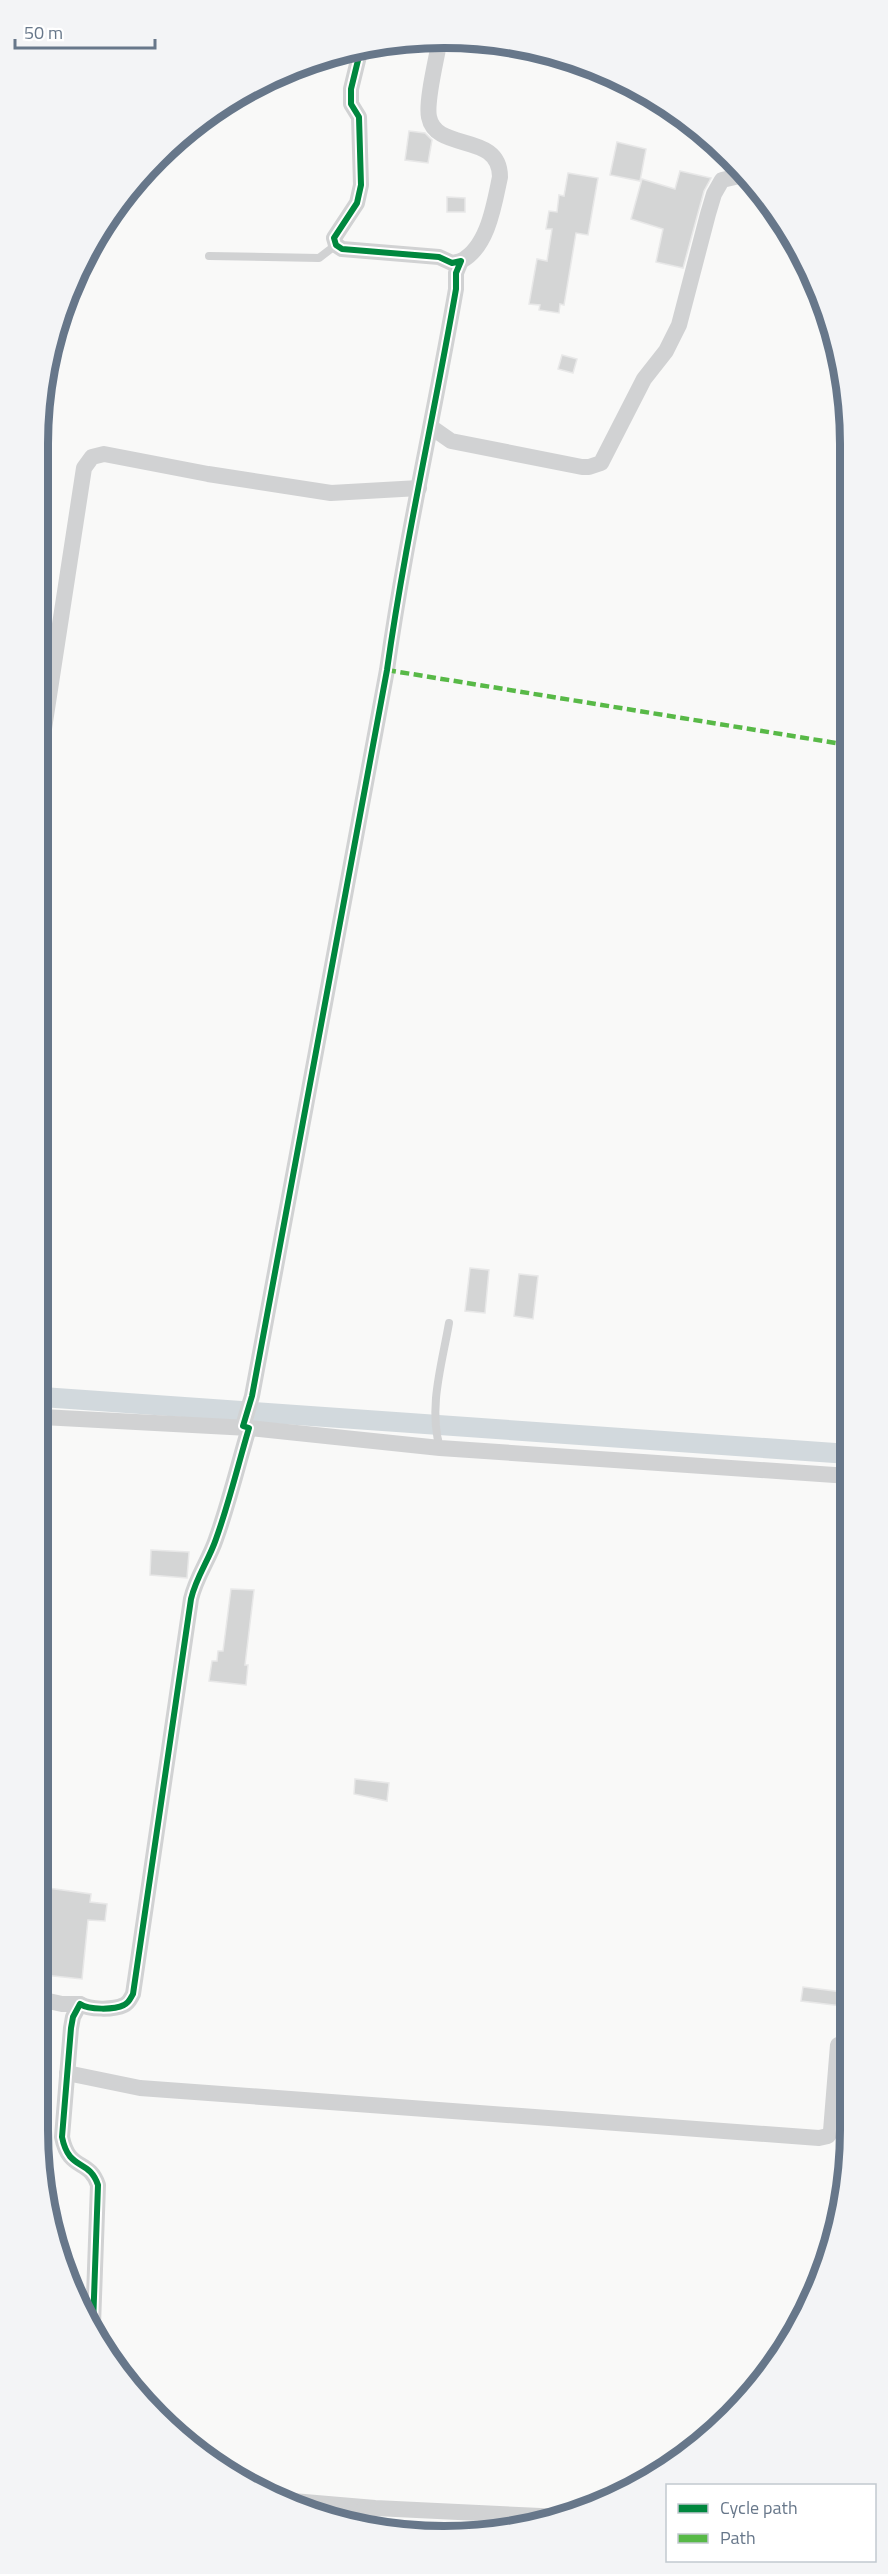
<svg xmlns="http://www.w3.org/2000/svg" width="888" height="2574" viewBox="0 0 888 2574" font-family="'Titillium Web',sans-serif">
<rect width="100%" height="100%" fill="#f9f9f8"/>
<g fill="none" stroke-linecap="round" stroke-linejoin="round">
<path stroke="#d2d9dd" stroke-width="20" d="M42,1397L849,1454"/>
</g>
<g fill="#d4d5d5" stroke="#e8e8e8" stroke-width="1.5">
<path d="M409,131L425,133L432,140L428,163L405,160Z"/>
<path d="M617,142L646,149L640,181L610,175Z"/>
<path d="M680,171L711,178L704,191L683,268L656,262L663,229L631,219L642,179L675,189Z"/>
<path d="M568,173L598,178L588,235L576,233L564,305L560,304L559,313L539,310L540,305L529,304L537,259L547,261L552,229H546L549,211L557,212L559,195L564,196Z"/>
<path d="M447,197L465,198V212H447Z"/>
<path d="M562,355L577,359L573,373L558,369Z"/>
<path d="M470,1268L489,1270L485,1313L465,1311Z"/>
<path d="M519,1274L538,1276L533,1319L514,1316Z"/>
<path d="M151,1550L189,1552L187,1578L150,1575Z"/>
<path d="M231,1589L254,1590L245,1665H248L246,1685L209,1681L212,1661H217L218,1651H223Z"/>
<path d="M355,1779L389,1783L387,1801L354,1794Z"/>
<path d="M48,1888L91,1894L90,1902L107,1904L105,1921L88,1920L82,1979L44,1975V1890H48Z"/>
<path d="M803,1987L850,1993V2007L801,2001Z"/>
</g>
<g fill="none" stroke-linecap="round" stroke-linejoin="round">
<g stroke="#d1d2d3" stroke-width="8">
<path d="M209,256L319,258L336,245"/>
<path d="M440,1448C428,1408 442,1364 449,1323"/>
</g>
<g stroke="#d1d2d3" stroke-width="16">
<path d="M436,40L438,49C435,65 426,103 429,117C436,153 500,131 500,177C494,205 488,247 461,261"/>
<path d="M431,427L451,441L582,467H589L601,463L644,379L666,351L679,325L708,214L714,194L722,180L748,174"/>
<path d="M39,761L84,468L92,457L104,454L208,474L331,493L419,488"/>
<path d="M42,1417L249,1428L440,1448L849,1476"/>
<path d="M44,2000L62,2004H80"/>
<path d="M67,2073L140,2088L819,2138L828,2136L831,2131L838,2045"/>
<path d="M93,2325L98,2185C89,2158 69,2172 62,2137L71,2028L73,2017L80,2004C89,2010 114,2010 124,2005C129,2003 130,1999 133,1994L191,1599C196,1577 209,1560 216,1539C229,1503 238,1465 249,1428L243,1426L252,1396L387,670C405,542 434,416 456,289V273L461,261L452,263L439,257L342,249L336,245L334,238L357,203L361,185L359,117L351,104V89L361,48"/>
<path d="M281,2500L375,2508L562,2517"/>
<path d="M362,2524L364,2508"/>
</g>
<path stroke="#58b947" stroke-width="4.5" stroke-dasharray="9 4.5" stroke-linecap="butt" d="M387,670L848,745"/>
<g stroke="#fff" stroke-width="10">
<path id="cycleway" d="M93,2325L98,2185C89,2158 69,2172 62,2137L71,2028L73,2017L80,2004C89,2010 114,2010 124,2005C129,2003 130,1999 133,1994L191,1599C196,1577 209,1560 216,1539C229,1503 238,1465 249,1428L243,1426L252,1396L387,670C405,542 434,416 456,289V273L461,261L452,263L439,257L342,249L336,245L334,238L357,203L361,185L359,117L351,104V89L361,48"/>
</g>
<use href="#cycleway" stroke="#00873e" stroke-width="6"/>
</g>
<path d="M0 0H888V2574H0ZM444 48H444A396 396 0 0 1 840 444V2130A396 396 0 0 1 444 2526H444A396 396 0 0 1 48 2130V444A396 396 0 0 1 444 48Z" fill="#f3f4f6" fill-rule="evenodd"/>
<path fill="none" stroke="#67778a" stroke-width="8" d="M444 48H444A396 396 0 0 1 840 444V2130A396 396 0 0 1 444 2526H444A396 396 0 0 1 48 2130V444A396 396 0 0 1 444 48Z"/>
<rect x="666" y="2484" width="210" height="78" fill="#ffffff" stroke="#c2c9d0" stroke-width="1.5"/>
<rect x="678" y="2504" width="30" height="9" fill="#00873e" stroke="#c2c9d0" stroke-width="1.5"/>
<text x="720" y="2514" font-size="18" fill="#67778a">Cycle path</text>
<rect x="678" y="2534" width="30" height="9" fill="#58b947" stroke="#c2c9d0" stroke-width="1.5"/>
<text x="720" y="2544" font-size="18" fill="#67778a">Path</text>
<path d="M15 39v9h140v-9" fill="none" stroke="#67778a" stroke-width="3"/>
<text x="24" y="39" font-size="18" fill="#67778a" stroke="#ffffff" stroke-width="4.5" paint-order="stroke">50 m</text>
</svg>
